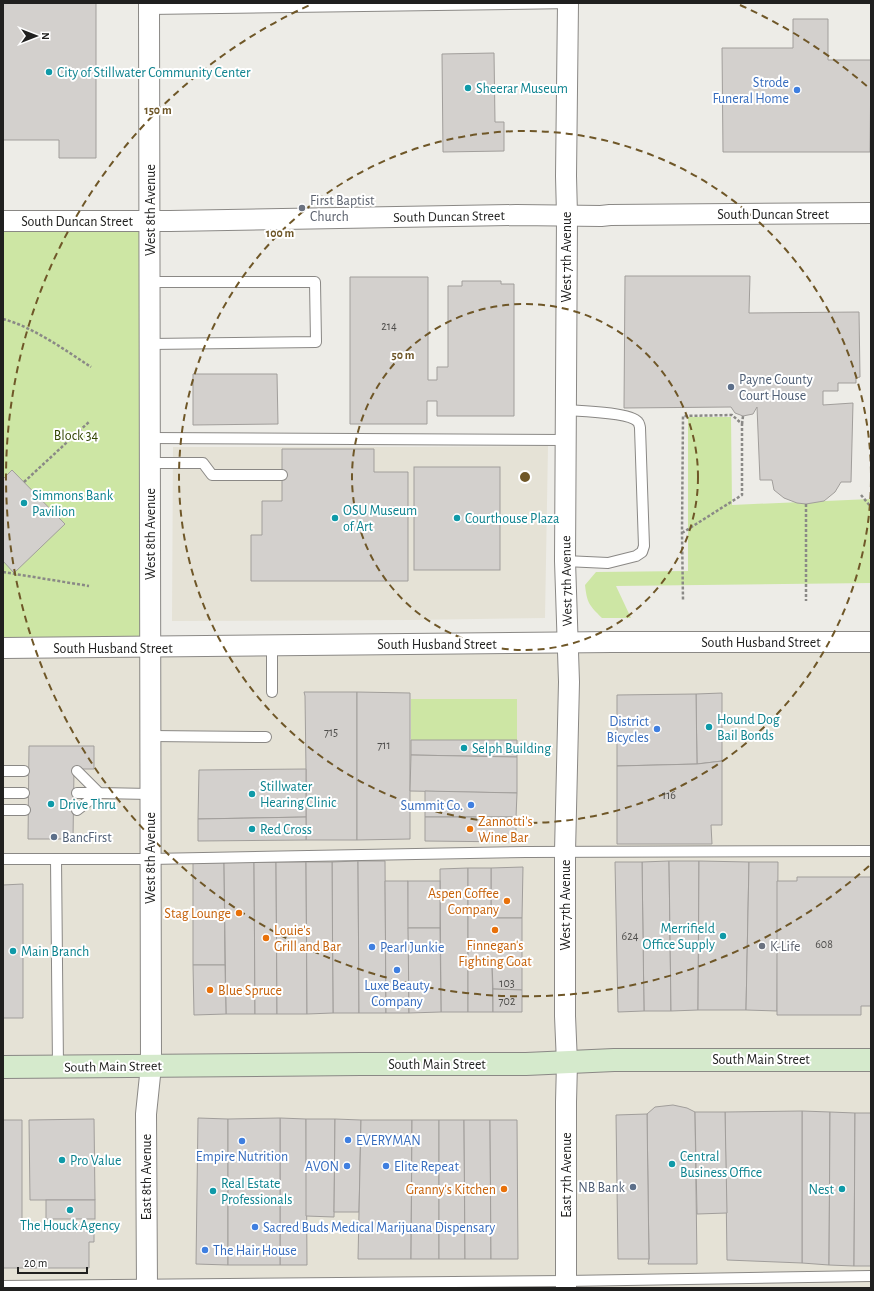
<svg xmlns="http://www.w3.org/2000/svg" width="874" height="1291" viewBox="0 0 874 1291" font-family="'Alegreya Sans',sans-serif">
<rect width="100%" height="100%" fill="#edece7"/>
<g fill="#e5e2d6">
<path d="M548,446L545,618L410,620L172,621L173,447H411Z"/>
<path d="M871,637V1288H3V644Z"/>
</g>
<g fill="#cde6a4">
<path d="M148,223V646L3,645V224Z"/>
<path d="M688,417H731L732,505L871,499V583L616,586L631,618H602C589,605 587,603 585,585L596,572L688,571Z"/>
<rect x="411" y="699" width="106" height="41"/>
</g>
<g fill="#d3d0cd" stroke="#a19e9b">
<path d="M3,3H96V158H59V140H3Z"/>
<path d="M793,19H828V60H871L870,152H723L722,48H793Z"/>
<path d="M494,53L495,122H504V151L443,152L442,54Z"/>
<path d="M625,276H750L749,313L859,312L860,377L856,378V383H838V391H823V405L853,403L851,482H841L835,492L824,501L806,504L797,503L784,498L774,490L772,480H760L757,407L753,414L743,416L735,413L731,407L624,408Z"/>
<path d="M350,277H428V380H437V367H448V286H462V281H501V284H514V416H437V401H427V424H350Z"/>
<path d="M193,374H277L278,424L193,425Z"/>
<path d="M282,449H374V472H408V581H251V535H262V501H282Z"/>
<rect x="414" y="467" width="86" height="103"/>
<path d="M12,470L65,524L14,573L3,561V479Z"/>
<path d="M304,692H357V840H306V769L305,696Z"/>
<path d="M357,692L410,693V839L357,840Z"/>
<path d="M722,693V761L697,764L696,694Z"/>
<path d="M696,694L697,764L617,766V695Z"/>
<path d="M411,740H517V757L411,755Z"/>
<path d="M29,746H94V769H74L73,839H28Z"/>
<path d="M411,755L517,757V793L410,791Z"/>
<path d="M722,761V825H711L712,844H617V766L697,764Z"/>
<path d="M306,769V817L198,819L199,770Z"/>
<path d="M425,791L517,793L516,817H425Z"/>
<path d="M306,817V840L198,841V819Z"/>
<path d="M425,817H516V842L425,841Z"/>
<path d="M358,861L359,1013H333L332,862Z"/>
<path d="M358,861H385L386,1013H359Z"/>
<path d="M669,861L671,1011H644L642,862Z"/>
<path d="M669,861H699L698,1010L671,1011Z"/>
<path d="M699,861L749,862L746,1010H698Z"/>
<path d="M193,862H224L225,965H193Z"/>
<path d="M224,862H254L255,1014H226Z"/>
<path d="M254,862H276L277,1014H255Z"/>
<path d="M276,862H306L307,1014H277Z"/>
<path d="M306,862H332L333,1013L307,1014Z"/>
<path d="M615,862H642L644,1011L618,1012Z"/>
<path d="M749,862H778L777,1011L746,1010Z"/>
<path d="M523,867L522,918H491V868Z"/>
<path d="M468,868V1012H441L440,869Z"/>
<path d="M468,868H491V918H522V963H492L493,1012H468Z"/>
<path d="M797,877H871V1006H861V1015H777V881H797Z"/>
<path d="M385,881H408L409,1013H386Z"/>
<rect x="408" y="881" width="32" height="47"/>
<path d="M23,884V1018H3V885Z"/>
<path d="M408,928H440L441,1012L409,1013Z"/>
<path d="M492,963H522V990L493,989Z"/>
<path d="M193,965H225L226,1014L194,1015Z"/>
<path d="M493,989L522,990V1012H493Z"/>
<path d="M673,1105L687,1108L695,1112L697,1264H648L649,1259L647,1114L655,1107Z"/>
<path d="M802,1111L830,1112L829,1265L802,1263Z"/>
<path d="M802,1111V1263L727,1260L725,1112Z"/>
<path d="M695,1112H725L727,1213L697,1214Z"/>
<path d="M830,1112L855,1113L854,1266L829,1265Z"/>
<path d="M855,1113H871V1266H854Z"/>
<path d="M647,1114L649,1259H618L616,1115Z"/>
<path d="M198,1118L228,1119V1265L196,1264Z"/>
<path d="M280,1118L306,1119L307,1265H280Z"/>
<path d="M280,1118V1265H228V1119Z"/>
<path d="M94,1119L95,1200H30L29,1120Z"/>
<path d="M306,1119H335L334,1217L306,1216Z"/>
<path d="M335,1119L361,1120L359,1212H334Z"/>
<path d="M3,1120H22V1225H94V1242H89V1268H3Z"/>
<path d="M361,1120H412L411,1259H358Z"/>
<path d="M412,1120H439V1259H411Z"/>
<path d="M439,1120H464L465,1259H439Z"/>
<path d="M464,1120H490L491,1259H465Z"/>
<path d="M490,1120H517L518,1259H491Z"/>
<rect x="46" y="1200" width="49" height="19"/>
</g>
<g fill="none" stroke-linecap="round" stroke-linejoin="round">
<g stroke="#8a8885" stroke-width="12">
<g id="service">
<path d="M149,9L572,3"/>
<path d="M150,344L316,342L315,282H150"/>
<path d="M150,438L565,440"/>
<path d="M150,463H203L212,475H282"/>
<path d="M565,561L608,563L636,556L642,552L644,546L640,428C640,427 639,423 638,422C630,412 580,411 566,410"/>
<path d="M272,692V645"/>
<path d="M150,736L266,737"/>
<path d="M3,771H24"/>
<path d="M77,771L99,793L150,794"/>
<path d="M3,793H24"/>
<path d="M77,793H99"/>
<path d="M3,810H25"/>
<path d="M77,810L99,793"/>
<path d="M3,859H150L526,852L871,851"/>
<path d="M56,859L58,1067"/>
<path d="M3,1286L566,1281L871,1276"/>
</g>
</g>
<g stroke="#8a8885" stroke-width="22">
<g id="minor">
<path d="M3,221H170L516,215L601,216L610,215L871,213"/>
<path d="M3,648L612,642H871"/>
<path d="M147,1288L146,1114L151,1066L149,3"/>
<path d="M566,1288V1102L567,1063L565,1016V852L569,682L565,561L567,215L566,176L568,3"/>
</g>
</g>
<g stroke="#8a8885" stroke-width="24">
<path id="secondary" d="M3,1067L361,1064H526L614,1060H871"/>
</g>
<g stroke="#8a8986" stroke-width="2.5" stroke-dasharray="3 2" stroke-linecap="butt">
<path d="M3,319C33,327 65,350 91,367"/>
<path d="M742,424L743,416"/>
<path d="M24,482L90,421"/>
<path d="M861,495L871,507"/>
<path d="M806,504V601"/>
<path d="M682,533L742,495V424L732,415L683,416L682,533L683,600"/>
<path d="M3,572L89,586"/>
</g>
<use href="#service" stroke="#fff" stroke-width="10"/>
<use href="#minor" stroke="#fff" stroke-width="20"/>
<use href="#secondary" stroke="#d5eacc" stroke-width="22"/>
</g>
<g fill="none" stroke="#6f5728" stroke-width="2" stroke-dasharray="7 5">
<circle cx="525" cy="477" r="173"/>
<path d="M871 480A346 346 0 1 1 871 474"/>
<path d="M869 866A519 519 0 1 1 310 5M740 5A519 519 0 0 1 869 88"/>
</g>
<g fill="#0f9aa8" stroke="#fff" stroke-width="1.5">
<circle cx="49" cy="72" r="4"/>
<circle cx="468" cy="88" r="4"/>
<circle cx="24" cy="503" r="4"/>
<circle cx="335" cy="518" r="4"/>
<circle cx="457" cy="518" r="4"/>
<circle cx="709" cy="727" r="4"/>
<circle cx="464" cy="748" r="4"/>
<circle cx="252" cy="794" r="4"/>
<circle cx="51" cy="804" r="4"/>
<circle cx="252" cy="829" r="4"/>
<circle cx="723" cy="936" r="4"/>
<circle cx="13" cy="951" r="4"/>
<circle cx="62" cy="1160" r="4"/>
<circle cx="672" cy="1164" r="4"/>
<circle cx="842" cy="1189" r="4"/>
<circle cx="213" cy="1191" r="4"/>
<circle cx="70" cy="1210" r="4"/>
</g>
<g fill="#3f7fe0" stroke="#fff" stroke-width="1.5">
<circle cx="797" cy="90" r="4"/>
<circle cx="657" cy="729" r="4"/>
<circle cx="471" cy="805" r="4"/>
<circle cx="372" cy="947" r="4"/>
<circle cx="397" cy="970" r="4"/>
<circle cx="348" cy="1140" r="4"/>
<circle cx="242" cy="1141" r="4"/>
<circle cx="347" cy="1166" r="4"/>
<circle cx="386" cy="1166" r="4"/>
<circle cx="255" cy="1227" r="4"/>
<circle cx="205" cy="1250" r="4"/>
</g>
<g fill="#6b7280" stroke="#fff" stroke-width="1.5">
<circle cx="302" cy="208" r="4"/>
<circle cx="762" cy="946" r="4"/>
</g>
<g fill="#5c6f8a" stroke="#fff" stroke-width="1.5">
<circle cx="731" cy="387" r="4"/>
<circle cx="54" cy="837" r="4"/>
<circle cx="633" cy="1187" r="4"/>
</g>
<g fill="#e8710a" stroke="#fff" stroke-width="1.5">
<circle cx="470" cy="829" r="4"/>
<circle cx="507" cy="901" r="4"/>
<circle cx="239" cy="913" r="4"/>
<circle cx="495" cy="930" r="4"/>
<circle cx="266" cy="938" r="4"/>
<circle cx="210" cy="990" r="4"/>
<circle cx="504" cy="1189" r="4"/>
</g>
<g text-anchor="middle" stroke-width="4" stroke-linejoin="round" paint-order="stroke">
<g font-size="12" fill="#4d4c4a">
<text x="389" y="330">214</text>
<text x="331" y="736">715</text>
<text x="384" y="749">711</text>
<text x="669" y="799">116</text>
<text x="630" y="940">624</text>
<text x="824" y="948">608</text>
<text x="507" y="987">103</text>
<text x="507" y="1005">702</text>
</g>
<g font-size="14" fill="#0d838f" stroke="#fff" text-anchor="start">
<text x="57" y="77">City of Stillwater Community Center</text>
<text x="476" y="93">Sheerar Museum</text>
<text x="32" y="500">Simmons Bank<tspan x="32" dy="16">Pavilion</tspan></text>
<text x="343" y="515">OSU Museum<tspan x="343" dy="16">of Art</tspan></text>
<text x="465" y="523">Courthouse Plaza</text>
<text x="717" y="724">Hound Dog<tspan x="717" dy="16">Bail Bonds</tspan></text>
<text x="472" y="753">Selph Building</text>
<text x="260" y="791">Stillwater<tspan x="260" dy="16">Hearing Clinic</tspan></text>
<text x="59" y="809">Drive Thru</text>
<text x="260" y="834">Red Cross</text>
<text x="715" y="933" text-anchor="end">Merrifield<tspan x="715" dy="16">Office Supply</tspan></text>
<text x="21" y="956">Main Branch</text>
<text x="680" y="1161">Central<tspan x="680" dy="16">Business Office</tspan></text>
<text x="70" y="1165">Pro Value</text>
<text x="221" y="1188">Real Estate<tspan x="221" dy="16">Professionals</tspan></text>
<text x="834" y="1194" text-anchor="end">Nest</text>
<text x="70" y="1230" text-anchor="middle">The Houck Agency</text>
</g>
<g font-size="14" fill="#366cbe" stroke="#fff" text-anchor="start">
<text x="789" y="87" text-anchor="end">Strode<tspan x="789" dy="16">Funeral Home</tspan></text>
<text x="649" y="726" text-anchor="end">District<tspan x="649" dy="16">Bicycles</tspan></text>
<text x="463" y="810" text-anchor="end">Summit Co.</text>
<text x="380" y="952">Pearl Junkie</text>
<text x="397" y="990" text-anchor="middle">Luxe Beauty<tspan x="397" dy="16">Company</tspan></text>
<text x="356" y="1145">EVERYMAN</text>
<text x="242" y="1161" text-anchor="middle">Empire Nutrition</text>
<text x="339" y="1171" text-anchor="end">AVON</text>
<text x="394" y="1171">Elite Repeat</text>
<text x="263" y="1232">Sacred Buds Medical Marijuana Dispensary</text>
<text x="213" y="1255">The Hair House</text>
</g>
<g font-size="14" fill="#5b616d" stroke="#fff" text-anchor="start">
<text x="310" y="205">First Baptist<tspan x="310" dy="16">Church</tspan></text>
<text x="770" y="951">K-Life</text>
</g>
<g font-size="14" fill="#20201f" stroke="#fff">
<text transform="translate(150 210) rotate(-90)" y="5">West 8th Avenue</text>
<text x="773" y="219">South Duncan Street</text>
<text transform="translate(449 216) rotate(-1)" y="5">South Duncan Street</text>
<text x="77" y="226">South Duncan Street</text>
<text transform="translate(566 257) rotate(-90)" y="5">West 7th Avenue</text>
<text transform="translate(150 534) rotate(-90)" y="5">West 8th Avenue</text>
<text transform="translate(566 581) rotate(-91)" y="5">West 7th Avenue</text>
<text x="761" y="647">South Husband Street</text>
<text x="437" y="649">South Husband Street</text>
<text x="113" y="653">South Husband Street</text>
<text transform="translate(150 858) rotate(-90)" y="5">West 8th Avenue</text>
<text transform="translate(565 905) rotate(-90)" y="5">West 7th Avenue</text>
<text x="761" y="1064">South Main Street</text>
<text x="437" y="1069">South Main Street</text>
<text transform="translate(113 1066) rotate(-1)" y="5">South Main Street</text>
<text transform="translate(566 1175) rotate(-90)" y="5">East 7th Avenue</text>
<text transform="translate(146 1177) rotate(-90)" y="5">East 8th Avenue</text>
</g>
<g font-size="14" fill="#4e5e75" stroke="#fff" text-anchor="start">
<text x="739" y="384">Payne County<tspan x="739" dy="16">Court House</tspan></text>
<text x="62" y="842">BancFirst</text>
<text x="625" y="1192" text-anchor="end">NB Bank</text>
</g>
<g font-size="14" fill="#324500" stroke="#fff">
<text x="76" y="440">Block 34</text>
</g>
<g font-size="14" fill="#c56008" stroke="#fff" text-anchor="start">
<text x="478" y="826">Zannotti's<tspan x="478" dy="16">Wine Bar</tspan></text>
<text x="499" y="898" text-anchor="end">Aspen Coffee<tspan x="499" dy="16">Company</tspan></text>
<text x="231" y="918" text-anchor="end">Stag Lounge</text>
<text x="274" y="935">Louie's<tspan x="274" dy="16">Grill and Bar</tspan></text>
<text x="495" y="950" text-anchor="middle">Finnegan's<tspan x="495" dy="16">Fighting Goat</tspan></text>
<text x="218" y="995">Blue Spruce</text>
<text x="496" y="1194" text-anchor="end">Granny's Kitchen</text>
</g>
</g>
<circle cx="525" cy="477" r="6" fill="#6f5728" stroke="#fff" stroke-width="2"/>
<g font-size="12" text-anchor="middle" font-weight="bold" fill="#6f5728" stroke="#fff" stroke-width="4" stroke-linejoin="round" paint-order="stroke">
<text x="158" y="114">150 m</text>
<text x="280" y="237">100 m</text>
<text x="403" y="359">50 m</text>
</g>
<rect width="874" height="1291" fill="none" stroke="#20201f" stroke-width="8"/>
<g transform="translate(36 36) rotate(90)" stroke="#ffffff" stroke-width="3" paint-order="stroke">
<path d="M0-3L7 15L0 10L-7 15Z" fill="#20201f"/>
<text y="-6" font-size="11" font-weight="bold" text-anchor="middle" fill="#20201f">N</text>
</g>
<path d="M18 1267v6h69v-6" fill="none" stroke="#20201f" stroke-width="2"/>
<text x="24" y="1267" font-size="12" fill="#20201f" stroke="#ffffff" stroke-width="3" paint-order="stroke">20 m</text>
</svg>
